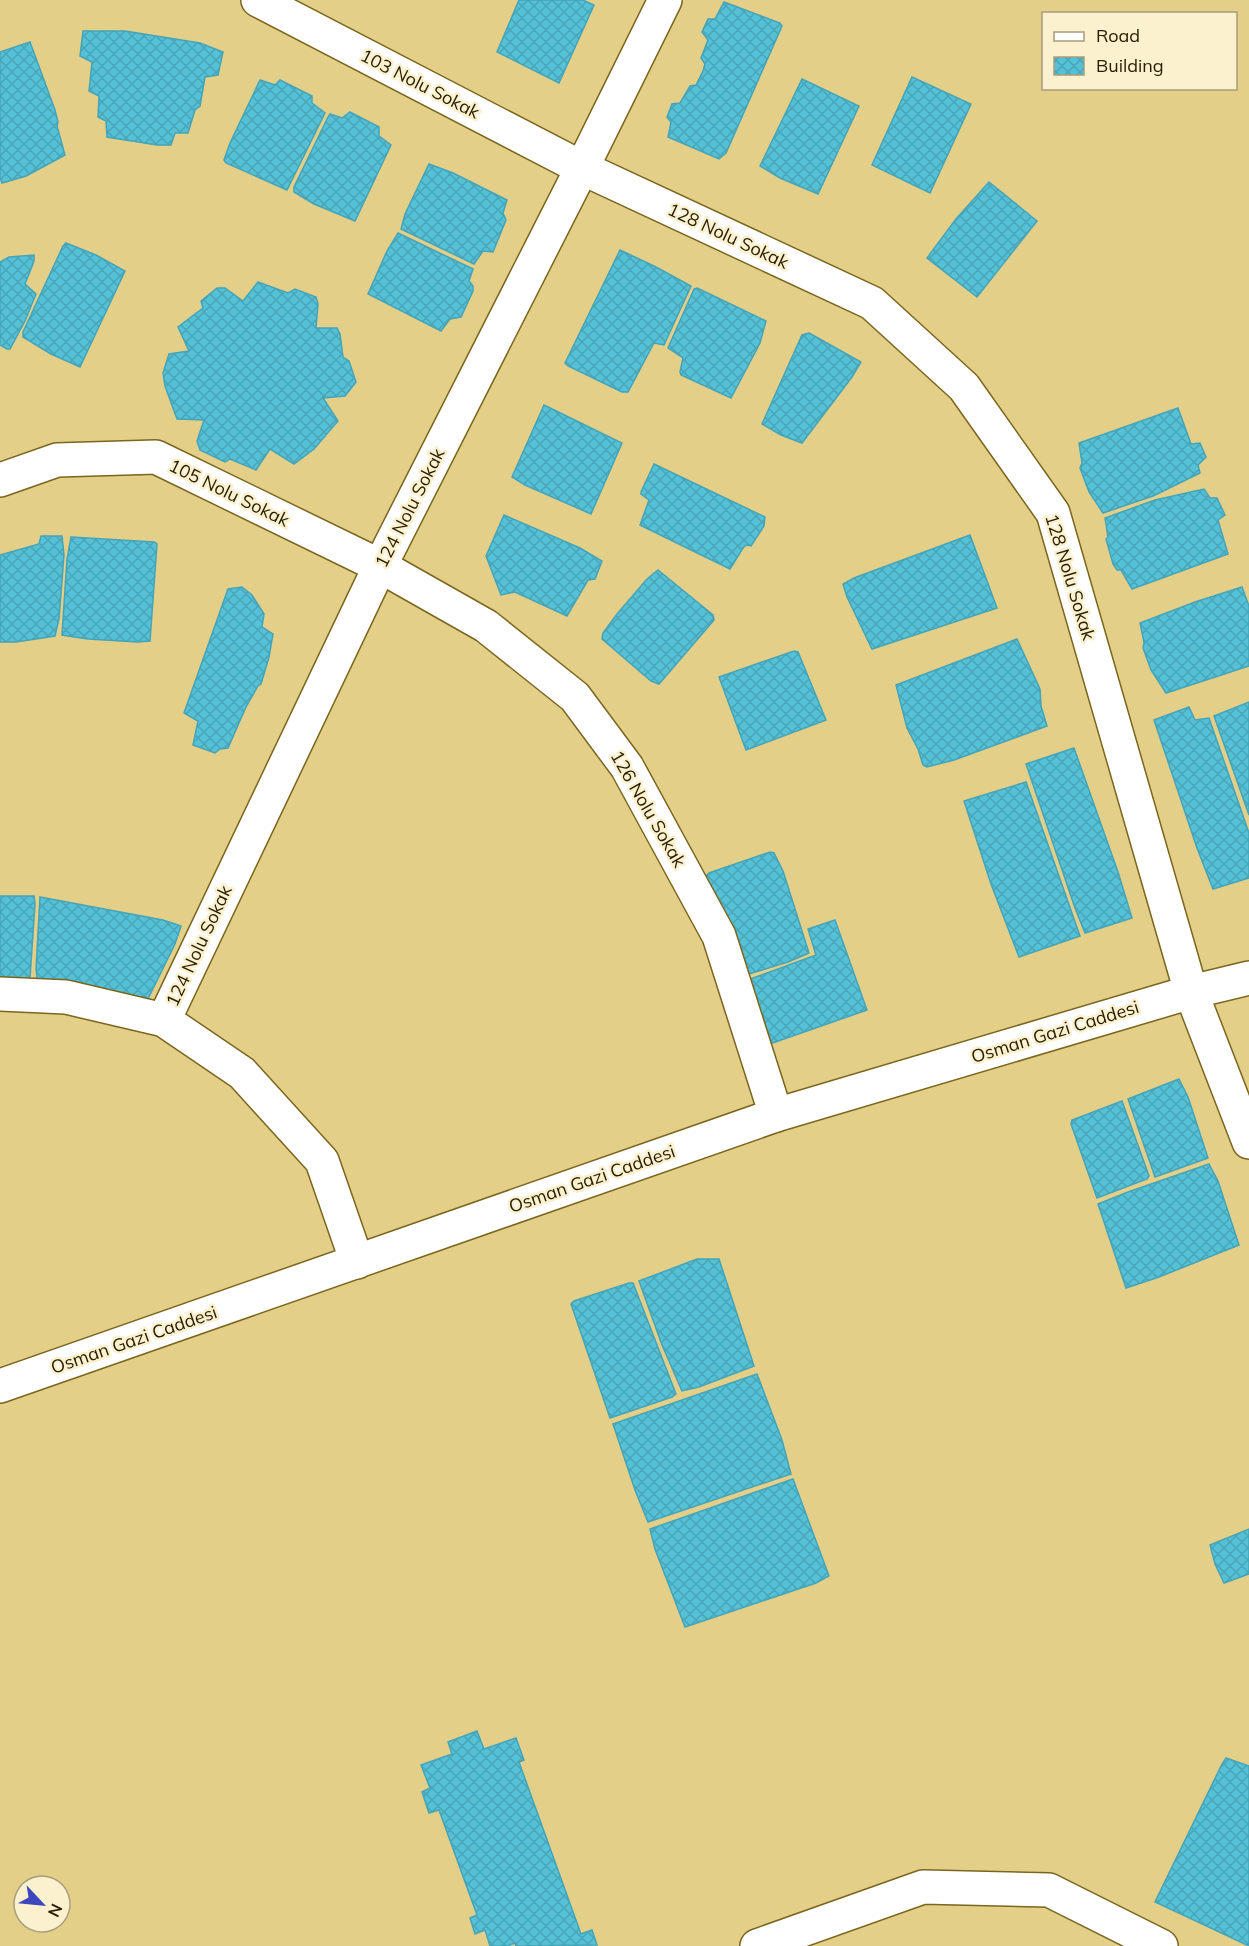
<svg xmlns="http://www.w3.org/2000/svg" width="1249" height="1946" viewBox="0 0 1249 1946" font-family="Mulish,sans-serif">
<defs>
<pattern id="building-cross-hatch" width="8" height="8" patternUnits="userSpaceOnUse" patternTransform="scale(1.5)"><rect width="8" height="8" fill="#54c1d7"/><path d="M0 0l8 8M0 8l8-8" fill="none" stroke="#49a5b7"/></pattern>
</defs>
<rect width="100%" height="100%" fill="#e4cf89"/>
<g fill="url(#building-cross-hatch)" stroke="#45a4b7" stroke-width="1.5">
<path d="M519,0H583L594,5L559,83L497,52Z"/>
<path d="M724,2L780,23L782,26L726,153L719,159L668,137L671,122L667,117L672,104L680,103L690,86L696,85L703,71L705,64L701,58L708,40L702,32L708,19H715Z"/>
<path d="M83,31H125L200,43L223,52L218,75L205,77L200,106L195,110L188,133H175L171,145H157L107,137L106,121L98,117L99,96L89,91L92,62L80,56Z"/>
<path d="M30,42L55,110L58,122L57,126L65,155L26,176L2,183L0,178V52Z"/>
<path d="M912,77L971,104L930,193L872,165Z"/>
<path d="M802,79L859,106L818,194L780,178L760,166Z"/>
<path d="M260,80L275,85L280,80L312,96V103L325,113L287,190L226,163L224,160L230,143Z"/>
<path d="M350,112L379,127V136L391,145L355,221L314,204L294,192V187L328,117L330,114L342,118Z"/>
<path d="M429,164L453,173L507,200L503,213L506,220L493,252L483,251L474,264L401,229L405,214Z"/>
<path d="M989,182L1037,221L977,297L927,258L956,219Z"/>
<path d="M398,233L473,269L469,281L473,286V291L461,317L450,319L441,331L368,294L387,251Z"/>
<path d="M66,243L96,255L125,271L80,367L51,354L23,337V332L63,246Z"/>
<path d="M620,250L656,267L691,286L664,345L654,343L628,392H622L568,366L565,363Z"/>
<path d="M34,255V261L25,284L36,294L25,321L10,349H7L0,345V262L9,257Z"/>
<path d="M258,282L288,293L295,289L316,297L318,304L316,328H337L340,334L343,357L349,361L356,382L345,396L323,398L338,421L314,449L294,464L270,449L256,470L230,459L225,462L200,450L197,441L204,420L177,419L165,386L163,373L169,354L189,351L178,327L203,308L201,301L217,288H225L243,301Z"/>
<path d="M697,288L766,321L760,343L731,398L681,375L680,372L683,358L668,348L694,289Z"/>
<path d="M809,333L861,362L852,377L802,443L781,435L762,424L802,335Z"/>
<path d="M544,405L622,443L591,514L525,485L512,477Z"/>
<path d="M1178,408L1191,444L1200,443L1206,457L1198,465L1200,473L1153,496L1103,513L1089,492L1080,468L1082,463L1079,443Z"/>
<path d="M654,464L765,517L764,526L751,546L746,545L743,548L730,569L640,525L649,500L641,494V492Z"/>
<path d="M1204,489L1210,498H1217L1225,515L1218,520L1228,554L1132,589L1121,570H1117L1113,564L1106,539L1108,537L1105,518L1155,500Z"/>
<path d="M504,515L580,548L602,561L595,579L588,580L567,616L515,592L501,595L486,556Z"/>
<path d="M970,535L997,608L872,649L847,597L843,584L854,578Z"/>
<path d="M41,536H62L64,555L59,619L55,636L16,642H0V555L39,544Z"/>
<path d="M71,537L154,542L157,544L150,641L138,642L88,639L62,635L67,559Z"/>
<path d="M658,570L713,615L714,620L659,684L651,681L602,639L603,633L617,614L647,579Z"/>
<path d="M242,587L252,595L264,614L262,627L273,634L269,657L261,684L258,686L246,707L228,748L220,749L215,753L193,745L198,721L184,713L228,589Z"/>
<path d="M1242,587L1249,606V666L1166,693L1151,670L1143,648L1144,642L1140,623L1195,602Z"/>
<path d="M1017,639L1040,689L1041,706L1047,726L954,760L927,767L923,765L918,749L907,728L896,685Z"/>
<path d="M794,651L798,652L826,720L746,750L719,677Z"/>
<path d="M1249,702V815L1214,716Z"/>
<path d="M1189,707L1195,720L1209,718L1249,833V878L1213,889L1197,848L1154,720Z"/>
<path d="M1074,748L1118,872L1132,918L1085,933L1075,908L1026,764Z"/>
<path d="M1026,782L1080,936L1019,957L991,884L964,801Z"/>
<path d="M770,852L774,853L783,871L809,953L788,962L739,977L713,901L706,876L709,873Z"/>
<path d="M0,896H34L35,904L30,978L0,980Z"/>
<path d="M40,897L163,920L181,926L175,944L145,1005L37,978L36,969Z"/>
<path d="M835,920L867,1010L764,1046L742,982L816,955L808,929Z"/>
<path d="M1179,1079L1188,1097L1208,1158L1155,1177L1128,1099Z"/>
<path d="M1122,1101L1149,1176L1147,1179L1097,1198L1071,1124L1072,1120Z"/>
<path d="M1209,1164L1218,1181L1239,1245L1159,1277L1126,1288L1098,1204L1128,1192Z"/>
<path d="M697,1259H719L754,1366L699,1387L682,1391L662,1345L639,1281Z"/>
<path d="M629,1283H633L676,1394L672,1397L610,1418L571,1304L574,1301Z"/>
<path d="M757,1374L782,1440L791,1474L648,1522L635,1490L613,1424Z"/>
<path d="M793,1479L829,1576L816,1583L685,1627L655,1549L650,1529Z"/>
<path d="M1249,1529V1574L1224,1583L1215,1564L1210,1545Z"/>
<path d="M477,1731L484,1749L516,1738L524,1760L519,1762L581,1934L592,1930L597,1945L516,1946L515,1943L507,1946H490L485,1930L475,1934L470,1918L477,1915L439,1810L429,1813L422,1792L430,1788L421,1765L452,1754L448,1742Z"/>
<path d="M1226,1758L1249,1766V1946L1155,1902L1222,1764Z"/>
</g>
<g fill="none" stroke-linecap="round" stroke-linejoin="round">
<g stroke="#7a661e" stroke-width="36">
<g id="street">
<path d="M258,0L582,168L872,303L964,387L1053,513L1191,992L1249,1142"/>
<path d="M0,480L57,460L156,457L380,566L486,626L575,697L627,767L719,936L776,1115"/>
<path d="M1191,992L1249,978"/>
<path d="M0,994L66,997L164,1020L242,1073L322,1161L357,1262"/>
<path d="M164,1020L380,566L582,168L665,0"/>
<path d="M757,1946L923,1887L1049,1890L1161,1946"/>
</g>
</g>
<g stroke="#7a661e" stroke-width="36">
<path id="secondary" d="M0,1386L776,1115L1191,992"/>
</g>
<use href="#street" stroke="#fff" stroke-width="33"/>
<use href="#secondary" stroke="#fff" stroke-width="33"/>
</g>
<g text-anchor="middle" stroke-width="5" stroke-linejoin="round" paint-order="stroke">
<g font-size="18" fill="#261e02" stroke="#fbf1ce">
<text transform="translate(420 84) rotate(27)" y="6">103 Nolu Sokak</text>
<text transform="translate(728 236) rotate(25)" y="6">128 Nolu Sokak</text>
<text transform="translate(229 493) rotate(26)" y="6">105 Nolu Sokak</text>
<text transform="translate(410 508) rotate(-63)" y="6">124 Nolu Sokak</text>
<text transform="translate(1070 577) rotate(73)" y="6">128 Nolu Sokak</text>
<text transform="translate(648 809) rotate(60)" y="6">126 Nolu Sokak</text>
<text transform="translate(199 946) rotate(-65)" y="6">124 Nolu Sokak</text>
<text transform="translate(1055 1032) rotate(-17)" y="6">Osman Gazi Caddesi</text>
<text transform="translate(592 1179) rotate(-19)" y="6">Osman Gazi Caddesi</text>
<text transform="translate(134 1340) rotate(-19)" y="6">Osman Gazi Caddesi</text>
</g>
</g>
<rect x="1042" y="12" width="195" height="78" fill="#fbf1ce" stroke="#a69d7c" stroke-width="1.5"/>
<rect x="1054" y="32" width="30" height="9" fill="#ffffff" stroke="#a69d7c" stroke-width="1.5"/>
<text x="1096" y="42" font-size="18" fill="#261e02">Road</text>
<rect x="1054" y="57" width="30" height="18" fill="url(#building-cross-hatch)" stroke="#a69d7c" stroke-width="1.5"/>
<text x="1096" y="72" font-size="18" fill="#261e02">Building</text>
<g transform="translate(42 1904) rotate(116)"><circle r="28" fill="#fbf1ce" stroke="#a69d7c" stroke-width="1.5"/>
<path d="M0-4.5L10 22L0 15L-10 22Z" fill="#3d47bb"/>
<text y="-9" font-size="16" font-weight="bold" text-anchor="middle" fill="#261e02">N</text>
</g>
</svg>
